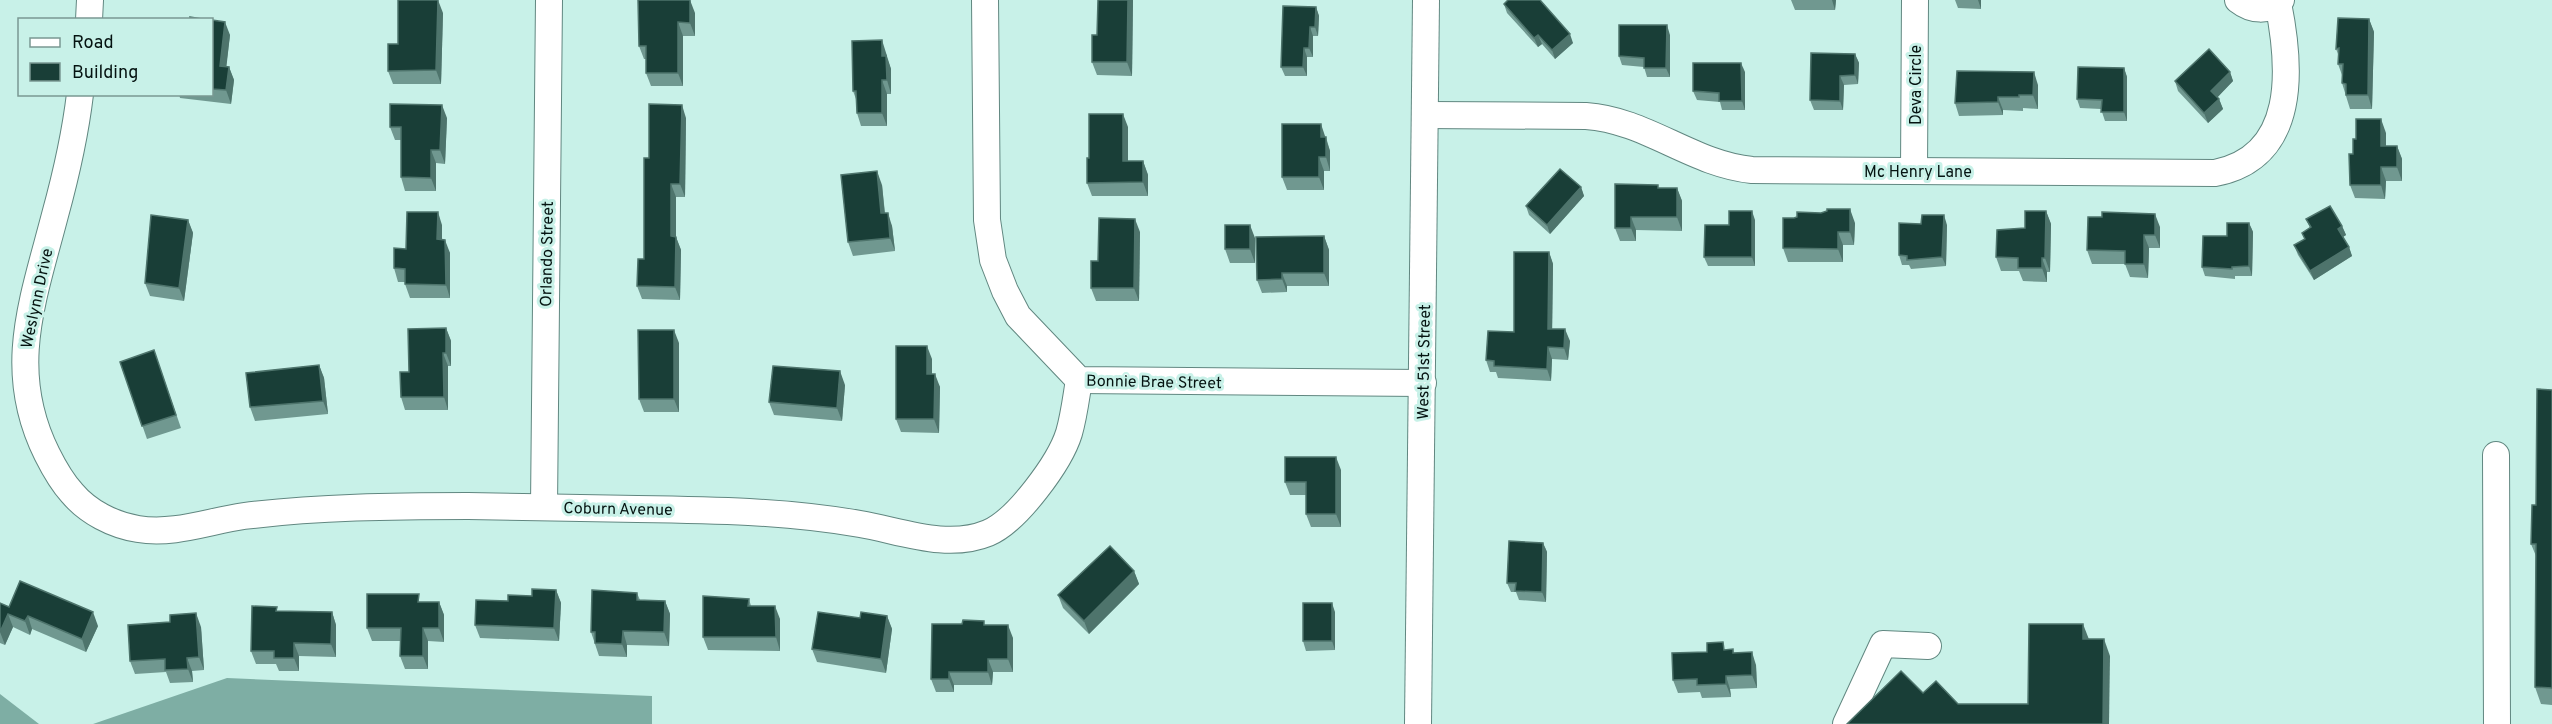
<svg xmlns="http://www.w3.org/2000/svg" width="2552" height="724" viewBox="0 0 2552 724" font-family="Overpass,sans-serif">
<rect width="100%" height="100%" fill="#c8f1e8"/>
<g fill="#7eaea4">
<path d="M227,678L652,696V724H93Z"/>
<path d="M0,694L39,724H0Z"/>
</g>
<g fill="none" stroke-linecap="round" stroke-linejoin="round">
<g stroke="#618780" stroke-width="28">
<g id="minor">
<path d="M985,0L987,220L993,260L1005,291L1018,316L1079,380L1423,383"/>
<path d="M2238,0C2252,11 2268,12 2281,0"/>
<path d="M89,20L90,0"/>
<path d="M80,94C75,136 66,175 55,215C33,300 5,370 47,454C54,468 61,481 72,493C88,512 113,525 138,529C174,535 209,521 244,516C318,507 393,506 468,506C524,507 581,508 637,509C712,510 786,511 860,524C901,531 947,550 988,533C1017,521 1060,462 1069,433C1074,416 1076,398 1079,380"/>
<path d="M1426,115L1586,116C1646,120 1692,164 1752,170L2215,173C2298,157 2291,67 2278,3"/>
<path d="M1914,171L1915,0"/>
<path d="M2496,455L2497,724"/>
<path d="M544,507L549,0"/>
<path d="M1418,724L1426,0"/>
<path d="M1846,724L1883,644L1928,646"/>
</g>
</g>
<use href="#minor" stroke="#fff" stroke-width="26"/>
</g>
<g fill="#709890">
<path d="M1098,0H1133L1132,76L1097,75L1092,62L1097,35Z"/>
<path d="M1791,0H1836L1835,10H1795Z"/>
<path d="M1955,0H1981V9L1958,8Z"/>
<path d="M1504,4L1573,43L1555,59L1542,44L1538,47L1507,13Z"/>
<path d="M1316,7L1319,16L1318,36H1313V57H1307V76H1285L1281,67Z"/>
<path d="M443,13L441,84H393L388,71L398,44Z"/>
<path d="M695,13V36H683V86H651L646,73V59H644L639,46Z"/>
<path d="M2369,19L2374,32L2372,109H2350L2342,83V75L2338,64V54L2336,49Z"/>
<path d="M212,20L230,35L226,67H229L234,80L231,104L180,98L179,94H212Z"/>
<path d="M1670,35V77H1647L1644,67L1622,65L1619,56Z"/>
<path d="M887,54V58L891,69V94H887V126H861L857,113L856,99L853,91Z"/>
<path d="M1855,54L1859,63L1858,84L1844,85L1843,110H1814L1810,100Z"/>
<path d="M2124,68L2127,77V121H2105L2101,109L2080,108L2077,99Z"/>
<path d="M1745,72V110H1722L1720,102L1697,100L1693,91Z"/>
<path d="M2230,72L2233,81L2217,97L2219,99L2223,109L2208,123L2178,91L2175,81Z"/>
<path d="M2038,85V109L2023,108V111L2003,110V115L1959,116L1955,103Z"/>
<path d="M447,118L445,164L436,163V191H405L401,177V140H395L390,127Z"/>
<path d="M686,118L685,197H676V237L681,250L680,300L642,299L637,286L644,259L649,158Z"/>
<path d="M1128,127V161H1143L1148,175V196H1092L1087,183L1089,158Z"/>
<path d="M2386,133V146H2397L2402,159V181H2386L2385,199L2355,198L2350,185L2353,154L2356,139Z"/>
<path d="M1326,137L1330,151V171H1324V190H1287L1282,177Z"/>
<path d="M882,185L885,213L892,226L895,251L853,256L848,242Z"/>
<path d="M1581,187L1584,196L1550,234L1529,215L1526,206Z"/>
<path d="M1659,188H1677L1682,201V231L1636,230V241H1620L1615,228Z"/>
<path d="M2046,211L2051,224L2050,272H2047V282L2023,281L2019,271H2001L1996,257Z"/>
<path d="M2306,219L2342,226L2346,235L2343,237L2349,247L2352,256L2314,280L2298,255L2294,245L2305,239L2310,228Z"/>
<path d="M188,220L193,233L184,301L150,296L145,283Z"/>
<path d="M1755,220V266H1708L1704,257L1729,225Z"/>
<path d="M1855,223L1854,245H1843V262H1788L1783,248Z"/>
<path d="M2249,223L2253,232L2252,276H2235V279L2205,276L2202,267L2227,236Z"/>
<path d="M442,225V240L450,253V298H410L405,284V282H398L394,268L406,249Z"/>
<path d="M1947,225L1946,266L1911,269L1909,265H1902L1899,255Z"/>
<path d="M2160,227V248H2149L2148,278L2130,277L2125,264H2092L2087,250Z"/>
<path d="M1140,232L1139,301H1096L1091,288L1098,261Z"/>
<path d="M1324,236L1329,250V286H1287V292L1262,293L1257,280Z"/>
<path d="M1255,238V263H1230L1225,249Z"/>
<path d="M1549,252L1553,264L1552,329L1570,341L1568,360L1552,359L1551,381L1498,378L1496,372H1490L1486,360L1514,332Z"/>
<path d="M446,328L451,341V366H448V410H405L401,397L409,372Z"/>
<path d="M679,343V412H644L639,399Z"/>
<path d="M154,350L181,428L147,439L120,362Z"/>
<path d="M932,359V374L940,387L939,433L901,432L896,419Z"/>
<path d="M319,365L324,378L328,414L255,421L250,407Z"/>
<path d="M845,385L842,421L774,415L769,402Z"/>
<path d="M2552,390V705L2541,704L2535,687L2536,556L2531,544Z"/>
<path d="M1341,470V527H1311L1306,514V495H1290L1285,482Z"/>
<path d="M1543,543L1547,552L1546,602L1519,600L1516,592H1511L1507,583Z"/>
<path d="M1134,571L1139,584L1089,634L1063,608L1058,595Z"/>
<path d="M556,590L561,603L559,641L480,638L475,625L508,601Z"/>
<path d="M637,593L640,600L665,601L670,614L669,646L627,645V657L599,656L591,632Z"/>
<path d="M749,599L751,606L780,619V651L708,650L703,637Z"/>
<path d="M421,602H439L444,615V642L428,641V669H405L400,656V641H372L367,628Z"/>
<path d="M0,603L9,607L98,626L86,652L32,629L30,635L13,627L5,645L0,643Z"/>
<path d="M278,611L332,612L336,625V657L299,656V671H279L276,664H256L251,651Z"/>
<path d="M1335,612V650L1306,651L1303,641Z"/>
<path d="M887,616L892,629L886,673L817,662L812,649L860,618Z"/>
<path d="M986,625L1013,638V672H993L992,685H954V692H936L931,679Z"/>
<path d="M201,627L204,670L192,671L193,682L170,683L166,672L135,674L130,661Z"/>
<path d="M1733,649L1734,653L1756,665L1757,688L1730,689L1731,697L1702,698L1700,692L1678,693L1673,680L1707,652Z"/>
</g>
<g fill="#4e746c">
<path d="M438,0L443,13L441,84L436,70Z"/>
<path d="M690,0L695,13V36L690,23Z"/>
<path d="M1128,0H1133L1132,76L1127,62Z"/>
<path d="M1832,0H1836L1835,10Z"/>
<path d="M1978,0H1981V9Z"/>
<path d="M1316,7L1319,16L1318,36L1315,27Z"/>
<path d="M2369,19L2374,32L2372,109L2368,95Z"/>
<path d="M225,22L230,35L225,79L220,66Z"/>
<path d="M678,22L683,36V86L678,73Z"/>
<path d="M1667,25L1670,35V77L1666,68Z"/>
<path d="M1310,27L1313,36V57L1309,48Z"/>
<path d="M1570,34L1573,43L1555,59L1552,50Z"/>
<path d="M1538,35L1542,44L1538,47L1534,38Z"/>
<path d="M882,40L891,69V94L887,80L882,56Z"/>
<path d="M1304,48L1307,57V76L1303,67Z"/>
<path d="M1855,54L1859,63L1858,84L1855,75Z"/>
<path d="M1741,63L1745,72V110L1742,101Z"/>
<path d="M229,67L234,80L231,104L226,90Z"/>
<path d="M2124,68L2127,77V121L2124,112Z"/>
<path d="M2034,72L2038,85V109L2033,95Z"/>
<path d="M2230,72L2233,81L2215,100L2211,91Z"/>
<path d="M1840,76L1844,85L1843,110L1840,101Z"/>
<path d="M882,80L887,94V126L882,113Z"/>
<path d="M1998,97L2003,110V115L1998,102Z"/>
<path d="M2219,99L2223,109L2208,123L2204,113Z"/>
<path d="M442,105L447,118L445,164L440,150Z"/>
<path d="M682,105L686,118L685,197L680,184Z"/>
<path d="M1123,114L1128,127V175L1123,161Z"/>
<path d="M2381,119L2386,133V159L2381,146Z"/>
<path d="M1321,124L1330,151V171L1326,157L1321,137Z"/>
<path d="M2397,146L2402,159V181L2397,167Z"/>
<path d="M431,150L436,163V191L431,178Z"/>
<path d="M1319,157L1324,171V190L1319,177Z"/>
<path d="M1143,161L1148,175V196L1143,182Z"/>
<path d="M2381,167L2386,181L2385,199L2381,185Z"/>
<path d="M877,171L882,185L886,227L881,213Z"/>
<path d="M671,184L676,197V250L671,236Z"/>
<path d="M1581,187L1584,196L1550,234L1547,225Z"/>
<path d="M1677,188L1682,201V231L1677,217Z"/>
<path d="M1850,209L1855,223L1854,245L1850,232Z"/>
<path d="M1752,211L1755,220V266L1752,257Z"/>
<path d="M2046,211L2051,224L2050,272L2045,258Z"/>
<path d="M438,212L442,225V253L437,239Z"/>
<path d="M888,213L892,226L895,251L890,238Z"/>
<path d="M2155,214L2160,227V248L2155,235Z"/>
<path d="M1944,215L1947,225L1946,266L1942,257Z"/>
<path d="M1631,217L1636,230V241L1631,228Z"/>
<path d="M1135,219L1140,232L1139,301L1134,288Z"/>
<path d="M188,220L193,233L184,301L179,288Z"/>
<path d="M2249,223L2253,232L2252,276L2249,266Z"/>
<path d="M1250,225L1255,238V263L1250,249Z"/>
<path d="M2342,226L2346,235L2341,238L2338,229Z"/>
<path d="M1838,232L1843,245V262L1838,249Z"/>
<path d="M2144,235L2149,248L2148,278L2144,264Z"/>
<path d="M1324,236L1329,250V286L1324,273Z"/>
<path d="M676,237L681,250L680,300L675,287Z"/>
<path d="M445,240L450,253V298L446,285Z"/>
<path d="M2349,247L2352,256L2314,280L2310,271Z"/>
<path d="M1549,252L1553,264L1552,340L1548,329Z"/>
<path d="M2042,258L2047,272V282L2042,268Z"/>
<path d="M1282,273L1287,286V292L1282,279Z"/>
<path d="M446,328L451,341V366L446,353Z"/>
<path d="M1565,329L1570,341L1568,360L1564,348Z"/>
<path d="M674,330L679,343V412L674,399Z"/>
<path d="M927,346L932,359V387L927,374Z"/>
<path d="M1548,347L1552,359L1551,381L1547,369Z"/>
<path d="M443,353L448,366V410L444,397Z"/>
<path d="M319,365L324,378L328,414L323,401Z"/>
<path d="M840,371L845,385L842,421L837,408Z"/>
<path d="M935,374L940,387L939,433L934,419Z"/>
<path d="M1336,457L1341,470V527L1336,514Z"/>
<path d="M1543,543L1547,552L1546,602L1542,592Z"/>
<path d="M1134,571L1139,584L1089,634L1084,621Z"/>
<path d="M556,590L561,603L559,641L554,628Z"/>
<path d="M665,601L670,614L669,646L664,632Z"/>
<path d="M439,602L444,615V642L439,628Z"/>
<path d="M1332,603L1335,612V650L1332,641Z"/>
<path d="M775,606L780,619V651L776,637Z"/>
<path d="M93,612L98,626L86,652L82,639Z"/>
<path d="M332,612L336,625V657L331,644Z"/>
<path d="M196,613L201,627L204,670L199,657Z"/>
<path d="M8,614L13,627L5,645L0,632Z"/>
<path d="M28,616L32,629L30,635L25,621Z"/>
<path d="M887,616L892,629L886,673L881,659Z"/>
<path d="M2083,624L2090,642L2083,639Z"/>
<path d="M1008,625L1013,638V672L1008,659Z"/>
<path d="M423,628L428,641V669L423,656Z"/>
<path d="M623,631L627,645V657L622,644Z"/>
<path d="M2104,639L2110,656L2109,724H2103Z"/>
<path d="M294,643L299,656V671L294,658Z"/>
<path d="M1752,652L1756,665L1757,688L1752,675Z"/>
<path d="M187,658L192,671L193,682L188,669Z"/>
<path d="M988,659L993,672L992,685L988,672Z"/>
<path d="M949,672L954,685V692L949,679Z"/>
<path d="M1726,676L1730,689L1731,697L1726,684Z"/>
</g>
<g fill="#193e37" stroke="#4e746c" stroke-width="1.5">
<path d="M398,0H438L436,70L388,71V44H398Z"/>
<path d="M638,0H690V23L678,22V73H646V46H639Z"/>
<path d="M1098,0H1128L1127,62H1092V35H1097Z"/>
<path d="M1508,0H1540L1570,34L1552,50L1538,35L1534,38L1504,4Z"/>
<path d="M1283,6L1316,7L1315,27H1310L1309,48H1304L1303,67H1281Z"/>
<path d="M190,17L208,20H190Z"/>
<path d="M2338,18L2369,19L2368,95H2346V84L2342,83L2343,64H2338L2339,48L2336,49Z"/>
<path d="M212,20L225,22L220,66L229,67L226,90L212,89Z"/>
<path d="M1619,25H1667L1666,68H1644V58L1619,56Z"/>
<path d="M882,40V56H886L887,80H882V113H857L856,91H853L852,41Z"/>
<path d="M2209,49L2230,72L2211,91L2219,99L2204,113L2175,81Z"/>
<path d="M1811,53L1855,54V75L1840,76V101L1810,100Z"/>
<path d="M1693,63H1741L1742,101H1719V93L1693,91Z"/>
<path d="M2078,67L2124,68V112H2101L2102,100L2077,99Z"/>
<path d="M1957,71L2034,72L2033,95H2019V97H1998V102L1955,103Z"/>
<path d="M390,104L442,105L440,150H431V178L401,177V127H390Z"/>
<path d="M649,104L682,105L680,184H671V236L676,237L675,287L637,286L638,259H644V158H649Z"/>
<path d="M1089,114H1123V161H1143V182L1087,183V158H1089Z"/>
<path d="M2356,119H2381V146H2397V167H2381V185H2350L2349,154H2353V139H2356Z"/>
<path d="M1282,124H1321V137H1326V157H1319V177H1282Z"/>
<path d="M1560,169L1581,187L1547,225L1526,206Z"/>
<path d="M877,171L881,213H888L890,238L848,242L841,175Z"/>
<path d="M1615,184L1658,185V188H1677V217H1631V228H1615Z"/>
<path d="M2330,206L2342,226L2338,229L2349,247L2310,271L2294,245L2305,239L2302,233L2311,227L2306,219Z"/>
<path d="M1827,209H1850V232H1838V249L1783,248V218H1794L1797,217V212L1821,213L1827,211Z"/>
<path d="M1729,211H1752V257H1704L1705,225H1729Z"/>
<path d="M2025,211H2046L2045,258H2042V268H2018V258L1996,257L1997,230L2025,228Z"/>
<path d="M407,212H438L437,239L445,240L446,285L405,284V269L394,268V248L406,249Z"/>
<path d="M2102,212L2155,214V235H2144V264H2125V251L2087,250L2088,217H2102Z"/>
<path d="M151,215L188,220L179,288L145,283Z"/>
<path d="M1922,215H1944L1942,257L1907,260V256L1899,255V223L1921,224Z"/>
<path d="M1099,218L1135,219L1134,288H1091V261H1098Z"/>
<path d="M2227,223H2249V266L2232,267V269L2202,267L2203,236H2227Z"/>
<rect x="1225" y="225" width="25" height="24"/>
<path d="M1324,236V273H1282V279L1257,280L1256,237Z"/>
<path d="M1514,252H1549L1548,329H1565L1564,348L1548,347L1547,369L1494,366V361L1486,360L1488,331L1514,332Z"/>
<path d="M446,328V353H443L444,397H401L400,372H409L408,329Z"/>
<path d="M638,330H674V399H639Z"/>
<path d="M896,346H927V374H935L934,419H896Z"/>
<path d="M154,350L176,415L142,426L120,362Z"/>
<path d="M319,365L323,401L250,407L246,373Z"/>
<path d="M773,366L840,371L837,408L769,402Z"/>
<path d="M2537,389L2552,390V688L2535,687L2536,544H2531L2532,505H2536Z"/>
<path d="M1285,457H1336V514H1306V482H1285Z"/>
<path d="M1509,541L1543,543L1542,592L1515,591L1516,583H1507Z"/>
<path d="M1110,546L1134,571L1084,621L1058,595Z"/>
<path d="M20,581L93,612L82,639L28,616L25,621L8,614L0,632V603L9,607Z"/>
<path d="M532,589L556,590L554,628L475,625L476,600L508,601V595L532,596Z"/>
<path d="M592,590L637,593V600L665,601L664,632L623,631L622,644L595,643V632H591Z"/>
<path d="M367,594H419L418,602H439V628H423V656H400L401,628H367Z"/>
<path d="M703,596L749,599L748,606H775L776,637H703Z"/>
<rect x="1303" y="603" width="29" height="38"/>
<path d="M252,606L277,607L276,611L332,612L331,644L294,643V658H274V651H251Z"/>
<path d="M818,612L860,618L861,612L887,616L881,659L812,649Z"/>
<path d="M196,613L199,657L187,658L188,669L165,670V659L130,661L128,625L170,622V615Z"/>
<path d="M963,620L984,621V625H1008V659H988V672H949V679H931L932,624H962Z"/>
<path d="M2029,624H2083V639H2104L2103,724H1847L1901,671L1923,693L1936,681L1958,704H2028Z"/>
<path d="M1723,642L1724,650L1733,649V653L1752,652V675L1726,676V684L1697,685V679L1673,680L1672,653L1707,652V643Z"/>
</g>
<g text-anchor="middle" stroke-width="6" stroke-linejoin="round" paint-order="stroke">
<g font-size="16" fill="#051311" stroke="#c8f1e8">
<text transform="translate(1915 85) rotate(-90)" y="6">Deva Circle</text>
<text x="1918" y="177">Mc Henry Lane</text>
<text transform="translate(546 254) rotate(-89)" y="6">Orlando Street</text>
<text transform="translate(36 298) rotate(-78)" y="6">Weslynn Drive</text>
<text transform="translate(1423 362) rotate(-89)" y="6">West 51st Street</text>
<text transform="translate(1154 381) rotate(1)" y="6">Bonnie Brae Street</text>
<text transform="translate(618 508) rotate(1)" y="6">Coburn Avenue</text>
</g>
</g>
<rect x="18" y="18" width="195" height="78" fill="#c8f1e8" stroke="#7a9892" stroke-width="1.5"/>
<rect x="30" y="38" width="30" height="9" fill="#ffffff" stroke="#7a9892" stroke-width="1.5"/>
<text x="72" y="48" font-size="18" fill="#051311">Road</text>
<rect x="30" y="63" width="30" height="18" fill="#193e37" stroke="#7a9892" stroke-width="1.5"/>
<text x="72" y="78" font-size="18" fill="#051311">Building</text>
</svg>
